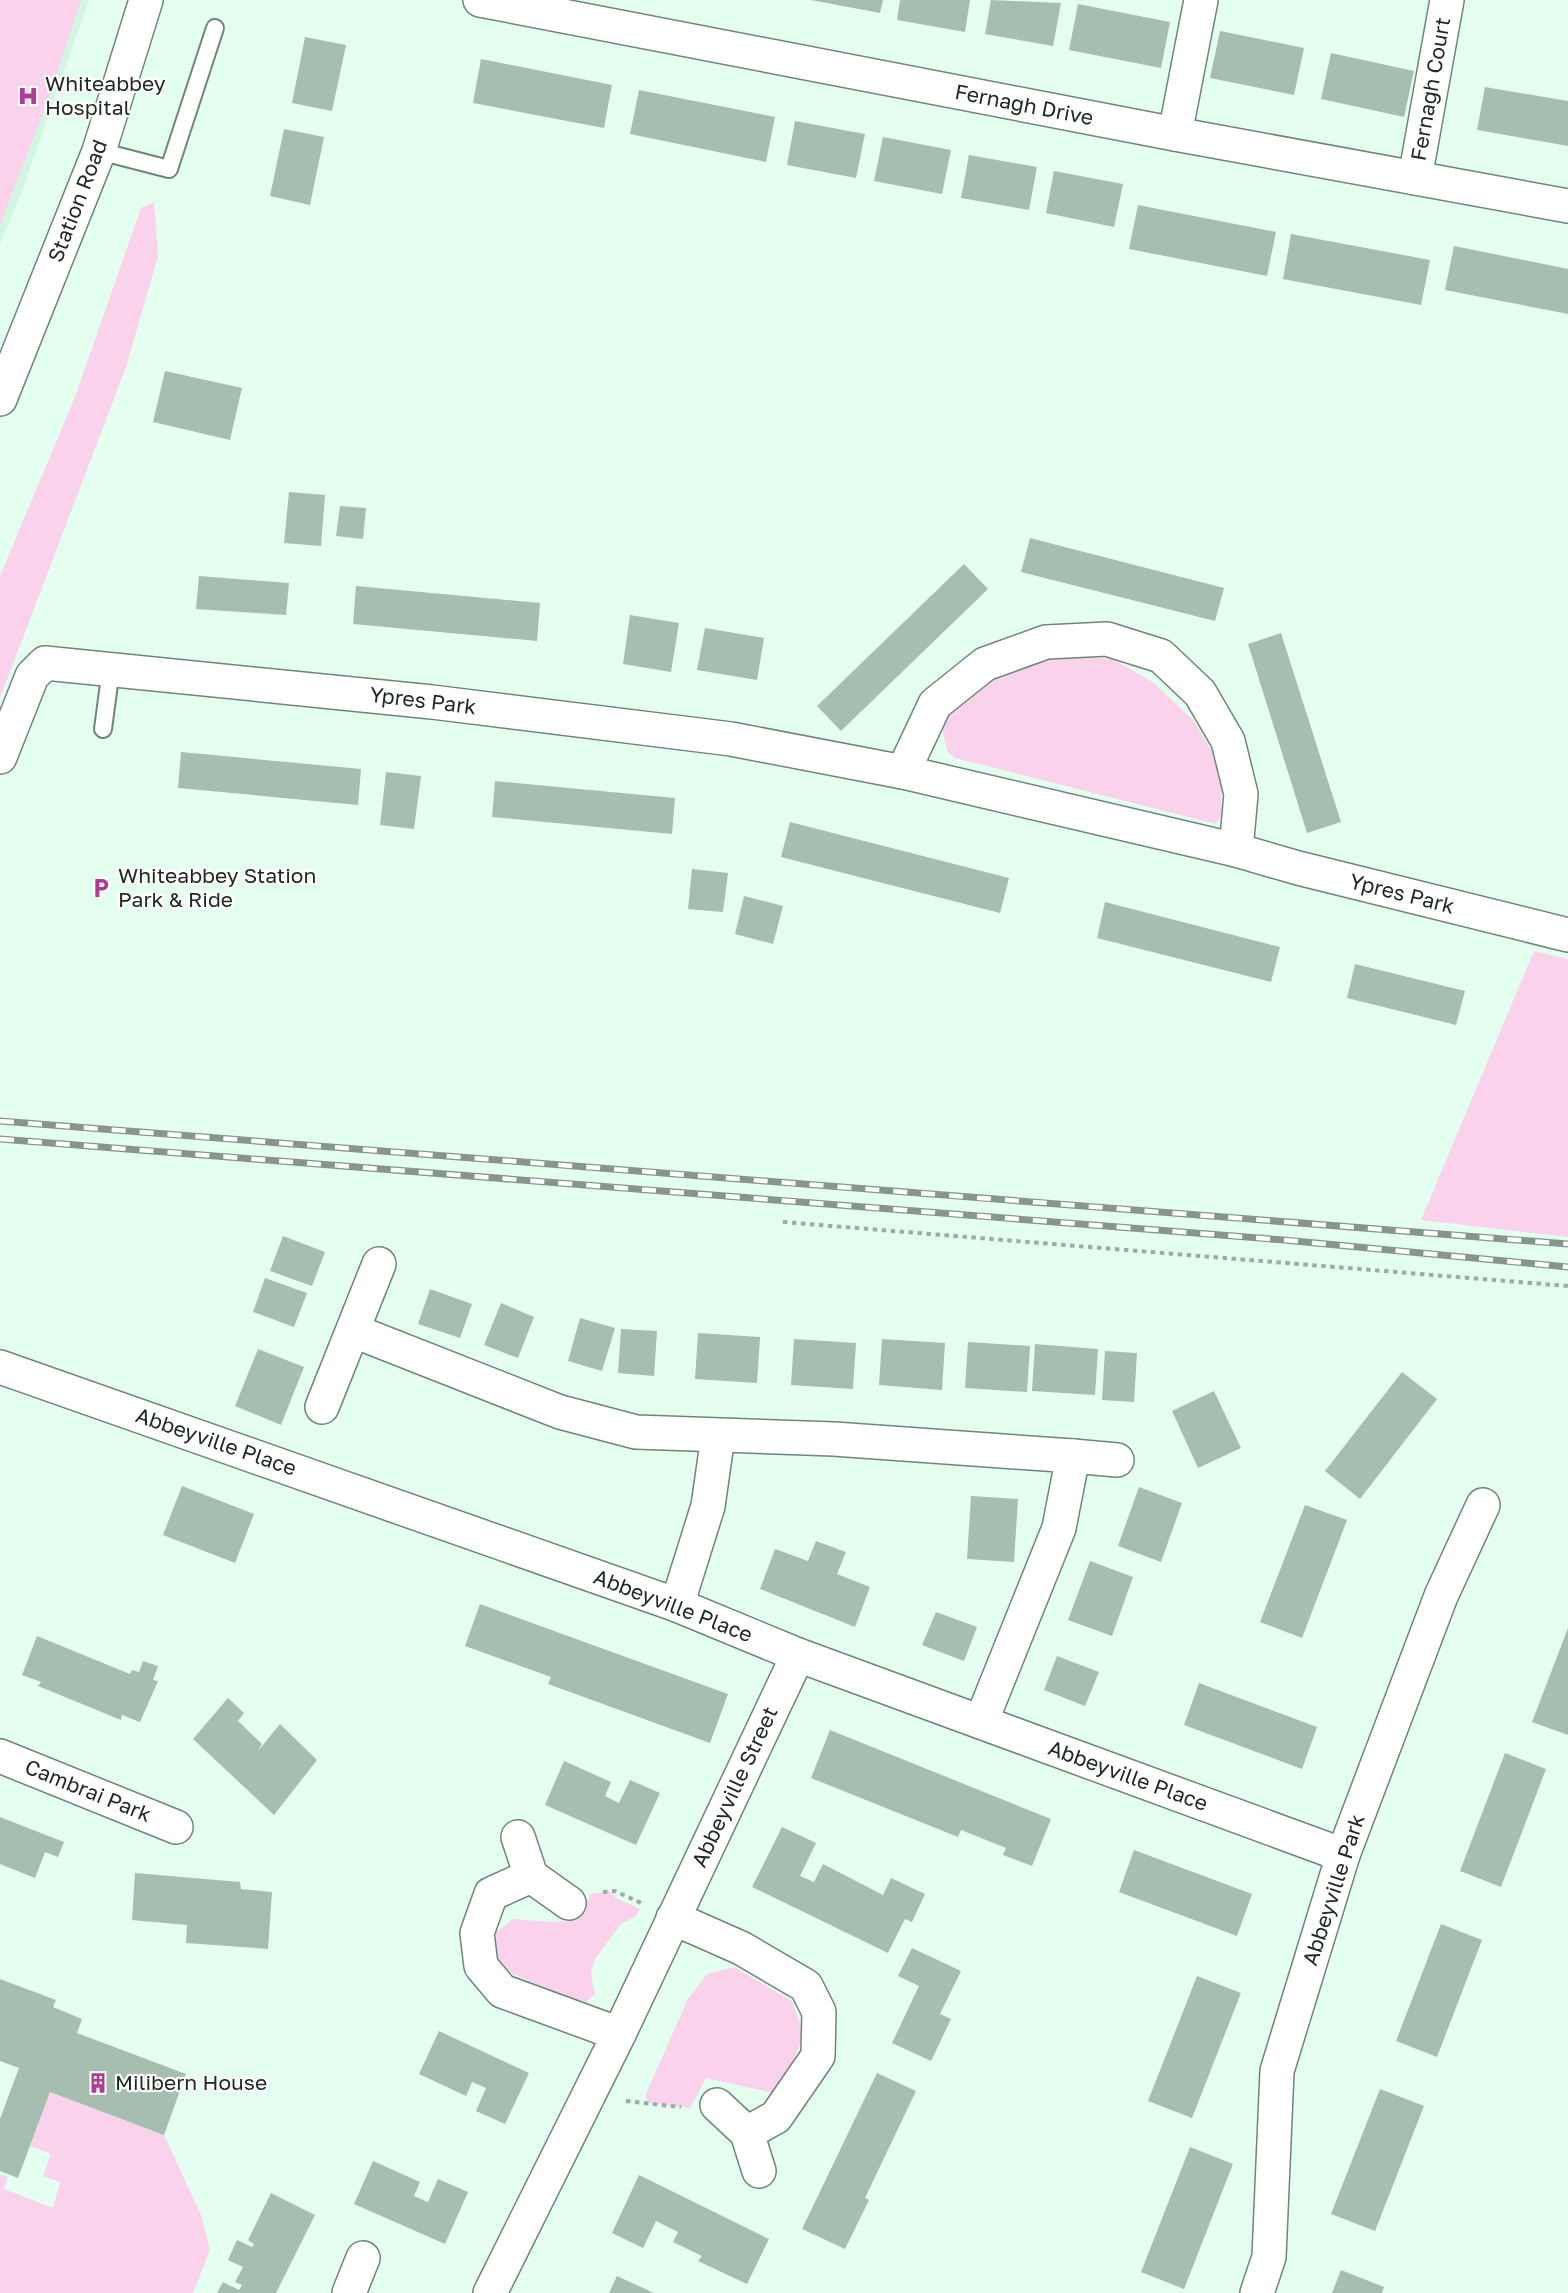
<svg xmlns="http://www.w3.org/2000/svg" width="1568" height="2293" viewBox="0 0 1568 2293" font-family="'Golos Text',sans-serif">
<rect width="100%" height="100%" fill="#e4ffef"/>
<path fill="#d3f6e2" d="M0,0H89L22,191L0,244Z"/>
<g fill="#fad2ec">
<path d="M0,0H81L49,97L0,225Z"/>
<path d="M154,202L158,256L126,367L0,698V576L75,397L141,208Z"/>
<path d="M1064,655L1113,659L1154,683L1193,720L1222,768L1221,816L1216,824L955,758L947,751L942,728L955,704L1010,663Z"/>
<path d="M1534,951L1568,959V1237L1421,1220Z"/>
<path d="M610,1891L614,1897L640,1909L636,1916L621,1924L595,1959L591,1973L595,1994L586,2002L569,1997L560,1999C552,1994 544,1988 536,1984C507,1970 492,1973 496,1932L513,1919C528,1919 570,1927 581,1916C586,1911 587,1900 590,1894Z"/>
<path d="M734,1967L792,2001L804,2034L788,2075L773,2093L706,2078L690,2108L648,2103L645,2096L688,1999L707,1974Z"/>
<path d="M50,2092L164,2135L201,2215L210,2250L193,2293H0V2174L8,2177L4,2189L53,2208L60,2182L43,2176L51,2154L30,2146Z"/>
</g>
<g fill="#a5beb0">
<path d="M811,0H883L880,13Z"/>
<path d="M900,0H970L965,32L897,20Z"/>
<path d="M991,0L1061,3L1053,46L985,34Z"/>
<path d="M1078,4L1170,22L1161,68L1069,50Z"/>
<path d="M1220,31L1304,48L1294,95L1210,78Z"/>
<path d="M305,37L346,45L332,111L292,103Z"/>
<path d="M1331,53L1414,71L1404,117L1321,99Z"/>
<path d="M481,59L612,85L604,128L473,103Z"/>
<path d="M1485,87L1568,101V146L1477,130Z"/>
<path d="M639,90L775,117L766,162L630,134Z"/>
<path d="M795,121L865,134L856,178L787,165Z"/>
<path d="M284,129L324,137L310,205L270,196Z"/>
<path d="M883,137L951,150L942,194L874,181Z"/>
<path d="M969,155L1037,167L1029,210L961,198Z"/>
<path d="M1054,171L1123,184L1114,227L1046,213Z"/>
<path d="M1138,205L1276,232L1267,276L1129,249Z"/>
<path d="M1291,234L1430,260L1421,305L1283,279Z"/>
<path d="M1454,246L1568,269V314L1445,290Z"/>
<path d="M165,371L242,388L230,440L153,422Z"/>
<path d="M289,492L325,495L321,546L284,543Z"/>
<path d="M340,506L366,508L363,539L336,536Z"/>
<path d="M1030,538L1224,588L1215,621L1021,572Z"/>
<path d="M964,564L988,589L841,731L817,706Z"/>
<path d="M199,576L289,583L286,615L196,609Z"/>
<path d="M356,586L540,603L537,641L353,624Z"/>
<path d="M630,615L679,623L671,672L623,664Z"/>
<path d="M705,628L764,638L757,680L697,670Z"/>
<path d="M1281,633L1341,822L1307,833L1248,644Z"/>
<path d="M181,752L361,769L358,805L178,788Z"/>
<path d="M386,772L421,776L414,829L380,825Z"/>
<path d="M495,781L675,798L672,834L492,817Z"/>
<path d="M790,822L1009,878L1000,913L781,857Z"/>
<path d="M692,869L728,873L723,912L688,909Z"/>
<path d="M744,896L783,906L773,944L735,934Z"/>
<path d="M1105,902L1280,947L1271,982L1097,938Z"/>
<path d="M1355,964L1465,991L1456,1025L1347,998Z"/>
<path d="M283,1236L325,1252L312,1286L270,1271Z"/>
<path d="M265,1278L307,1293L294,1327L253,1312Z"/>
<path d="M430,1289L472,1304L460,1338L418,1324Z"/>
<path d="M501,1303L534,1317L518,1358L484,1345Z"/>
<path d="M580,1318L615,1328L602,1371L568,1361Z"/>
<path d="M621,1329L657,1331L654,1376L618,1373Z"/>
<path d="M698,1333L760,1337L757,1383L695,1379Z"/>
<path d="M794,1339L856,1343L853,1389L791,1385Z"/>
<path d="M882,1339L945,1343L942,1390L879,1385Z"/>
<path d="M968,1342L1030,1346L1027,1392L965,1388Z"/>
<path d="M1035,1344L1098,1349L1095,1395L1032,1391Z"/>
<path d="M258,1349L304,1367L281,1425L235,1406Z"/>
<path d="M1105,1351L1137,1353L1134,1402L1102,1400Z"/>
<path d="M1402,1372L1437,1399L1360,1499L1325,1471Z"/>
<path d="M1214,1391L1241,1448L1198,1468L1172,1411Z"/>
<path d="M182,1486L254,1514L235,1563L163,1535Z"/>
<path d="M1139,1487L1182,1503L1161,1562L1118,1546Z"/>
<path d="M971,1496L1018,1499L1014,1562L967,1559Z"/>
<path d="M1305,1505L1347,1520L1302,1638L1260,1622Z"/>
<path d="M816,1541L846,1552L837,1574L870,1587L855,1627L760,1589L775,1549L808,1561Z"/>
<path d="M1090,1561L1133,1577L1112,1636L1068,1620Z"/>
<path d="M480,1604L728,1694L710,1743L548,1684L551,1677L465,1646Z"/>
<path d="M936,1612L977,1627L964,1661L922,1645Z"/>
<path d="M1568,1628V1735L1532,1722Z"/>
<path d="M37,1636L130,1674L132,1670L139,1672L143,1661L158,1666L153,1680L158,1681L140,1722L122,1715L121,1720L38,1686L41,1682L22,1675Z"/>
<path d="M1057,1656L1099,1672L1085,1706L1044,1690Z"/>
<path d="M1199,1683L1317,1727L1302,1769L1184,1725Z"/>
<path d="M228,1698L244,1713L238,1721L262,1744L258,1751L280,1724L317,1760L274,1815L193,1739Z"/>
<path d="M830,1730L1051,1819L1032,1866L1003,1855L1006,1848L961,1830L958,1837L811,1778Z"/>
<path d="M1505,1753L1546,1769L1501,1887L1460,1871Z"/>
<path d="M564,1761L611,1782L605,1796L619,1803L630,1780L660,1793L636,1845L545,1805Z"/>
<path d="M0,1817L64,1842L58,1857L45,1852L35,1878L0,1864Z"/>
<path d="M782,1827L816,1843L800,1876L814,1882L823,1864L883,1895L891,1878L925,1894L912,1922L905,1919L888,1953L752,1887Z"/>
<path d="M1134,1850L1252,1894L1237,1936L1119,1892Z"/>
<path d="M135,1873L240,1882L241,1889L272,1892L268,1949L186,1943L187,1925L132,1920Z"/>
<path d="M1441,1924L1482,1940L1437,2057L1396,2041Z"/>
<path d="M912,1948L961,1971L940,2014L951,2019L931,2061L892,2043L919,1986L898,1976Z"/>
<path d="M1197,1976L1241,1993L1192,2118L1148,2101Z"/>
<path d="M0,1979L56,2000L53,2007L82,2019L77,2033L186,2074L164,2135L50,2092L18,2178L0,2171V2119L19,2068L0,2061Z"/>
<path d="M439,2031L529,2073L505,2124L476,2111L486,2088L472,2082L466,2096L419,2074Z"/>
<path d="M877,2073L916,2091L865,2198L869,2200L845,2249L802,2229Z"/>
<path d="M1380,2089L1424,2106L1375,2231L1331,2214Z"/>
<path d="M1190,2147L1233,2164L1184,2289L1141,2272Z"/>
<path d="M373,2161L420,2182L414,2196L428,2202L438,2179L468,2192L445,2244L354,2204Z"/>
<path d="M639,2175L769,2239L747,2284L698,2261L702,2256L673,2242L678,2232L656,2221L643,2248L612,2233Z"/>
<path d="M271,2193L315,2215L276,2293H217L223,2282L239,2290L242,2285L235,2282L243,2267L228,2260L237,2240L252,2247L254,2244L248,2240Z"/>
<path d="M1341,2270L1384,2287L1382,2293H1332Z"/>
<path d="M617,2276L654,2293H609Z"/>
</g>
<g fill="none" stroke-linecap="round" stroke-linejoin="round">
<g stroke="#6e8678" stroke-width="20">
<g id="service">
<path d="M99,151L169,169L215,28"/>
<path d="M103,729L111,669"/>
</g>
</g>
<g stroke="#6e8678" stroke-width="36">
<g id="minor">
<path d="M480,0L1175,134L1568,206"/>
<path d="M1175,134L1201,0"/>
<path d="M1415,178L1447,0"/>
<path d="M0,757L32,676L45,663L432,702L731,739L903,772L1236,850L1298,868L1568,935"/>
<path d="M903,772L935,704L985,664L1046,642L1107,639L1161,656L1200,693L1228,741L1241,794L1236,850"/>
<path d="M354,1331L560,1412L636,1432L834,1439L1073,1456L1059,1528L981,1722"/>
<path d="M0,1367L677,1605L798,1655L1343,1855"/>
<path d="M322,1407L379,1264"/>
<path d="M1073,1456L1117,1460"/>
<path d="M677,1605L708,1506L718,1436"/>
<path d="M0,1756L176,1827"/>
<path d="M518,1837L531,1876L569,1903"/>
<path d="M531,1876L491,1894L477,1933L481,1966L502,1991L619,2034"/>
<path d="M673,1918L741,1948L806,1986L819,2012L818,2056L776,2117L747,2133"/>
<path d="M717,2105L747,2133L759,2171"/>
<path d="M349,2293L363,2258"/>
<path d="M490,2293L619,2034L798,1655"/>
<path d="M1257,2293L1269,2257L1277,2071L1343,1855L1441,1596L1483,1505"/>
</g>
</g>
<g stroke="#6e8678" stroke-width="36">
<path id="secondary" d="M0,399L99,151L146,0"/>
</g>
<g stroke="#99ada1" stroke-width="4" stroke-dasharray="4.5 4.5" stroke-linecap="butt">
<path d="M783,1222L1568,1286"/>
<path d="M603,1892L615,1891L641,1903"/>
<path d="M626,2101L681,2107"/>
</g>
<use href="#service" stroke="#fff" stroke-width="16"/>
<use href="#minor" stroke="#fff" stroke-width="33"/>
<use href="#secondary" stroke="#fff" stroke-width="33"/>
<g stroke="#85978d" stroke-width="7">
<g id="rail">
<path d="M0,1121L1568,1244"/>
<path d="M0,1139L1284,1240L1568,1267"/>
</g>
</g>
<use href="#rail" stroke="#fff" stroke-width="4.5" stroke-dasharray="14" stroke-linecap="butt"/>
</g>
<defs>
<g id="hospital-bare" transform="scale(1.62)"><path d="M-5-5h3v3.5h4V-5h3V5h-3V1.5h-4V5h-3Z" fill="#b13b93" stroke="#fff" stroke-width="2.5" paint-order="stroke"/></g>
<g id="parking-bare" transform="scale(1.62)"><path d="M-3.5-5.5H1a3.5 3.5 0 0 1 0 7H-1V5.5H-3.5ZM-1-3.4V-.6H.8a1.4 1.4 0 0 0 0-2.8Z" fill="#b13b93" stroke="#fff" stroke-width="2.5" paint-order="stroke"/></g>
<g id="building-bare" transform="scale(1.62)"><path d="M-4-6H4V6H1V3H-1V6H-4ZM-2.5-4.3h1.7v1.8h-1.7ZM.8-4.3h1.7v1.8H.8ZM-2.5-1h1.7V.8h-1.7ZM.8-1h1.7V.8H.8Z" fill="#b13b93" stroke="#fff" stroke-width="2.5" paint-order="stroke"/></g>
</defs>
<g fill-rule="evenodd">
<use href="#hospital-bare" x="28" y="96"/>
<use href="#parking-bare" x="101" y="888"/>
<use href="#building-bare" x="98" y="2083"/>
</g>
<g text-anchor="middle" stroke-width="4.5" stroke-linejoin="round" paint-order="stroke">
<g font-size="21" fill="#202924" stroke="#fff" text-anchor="start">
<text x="45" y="91">Whiteabbey<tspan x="45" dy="24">Hospital</tspan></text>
<text x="118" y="883">Whiteabbey Station<tspan x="118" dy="24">Park &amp; Ride</tspan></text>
<text x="115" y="2090">Milibern House</text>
</g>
<g font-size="21" fill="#202924" stroke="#fff">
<text transform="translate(1431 89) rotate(-80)" y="7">Fernagh Court</text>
<text transform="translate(1024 105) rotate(11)" y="7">Fernagh Drive</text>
<text transform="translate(78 201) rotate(-69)" y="7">Station Road</text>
<text transform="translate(423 701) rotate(7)" y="7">Ypres Park</text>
<text transform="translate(1402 894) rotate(14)" y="7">Ypres Park</text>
<text transform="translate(216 1442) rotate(19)" y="7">Abbeyville Place</text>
<text transform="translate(673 1606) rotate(21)" y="7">Abbeyville Place</text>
<text transform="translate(1128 1776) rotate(20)" y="7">Abbeyville Place</text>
<text transform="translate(735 1787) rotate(-65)" y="7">Abbeyville Street</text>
<text transform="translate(88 1791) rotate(22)" y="7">Cambrai Park</text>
<text transform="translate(1334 1890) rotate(-72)" y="7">Abbeyville Park</text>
</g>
</g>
</svg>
